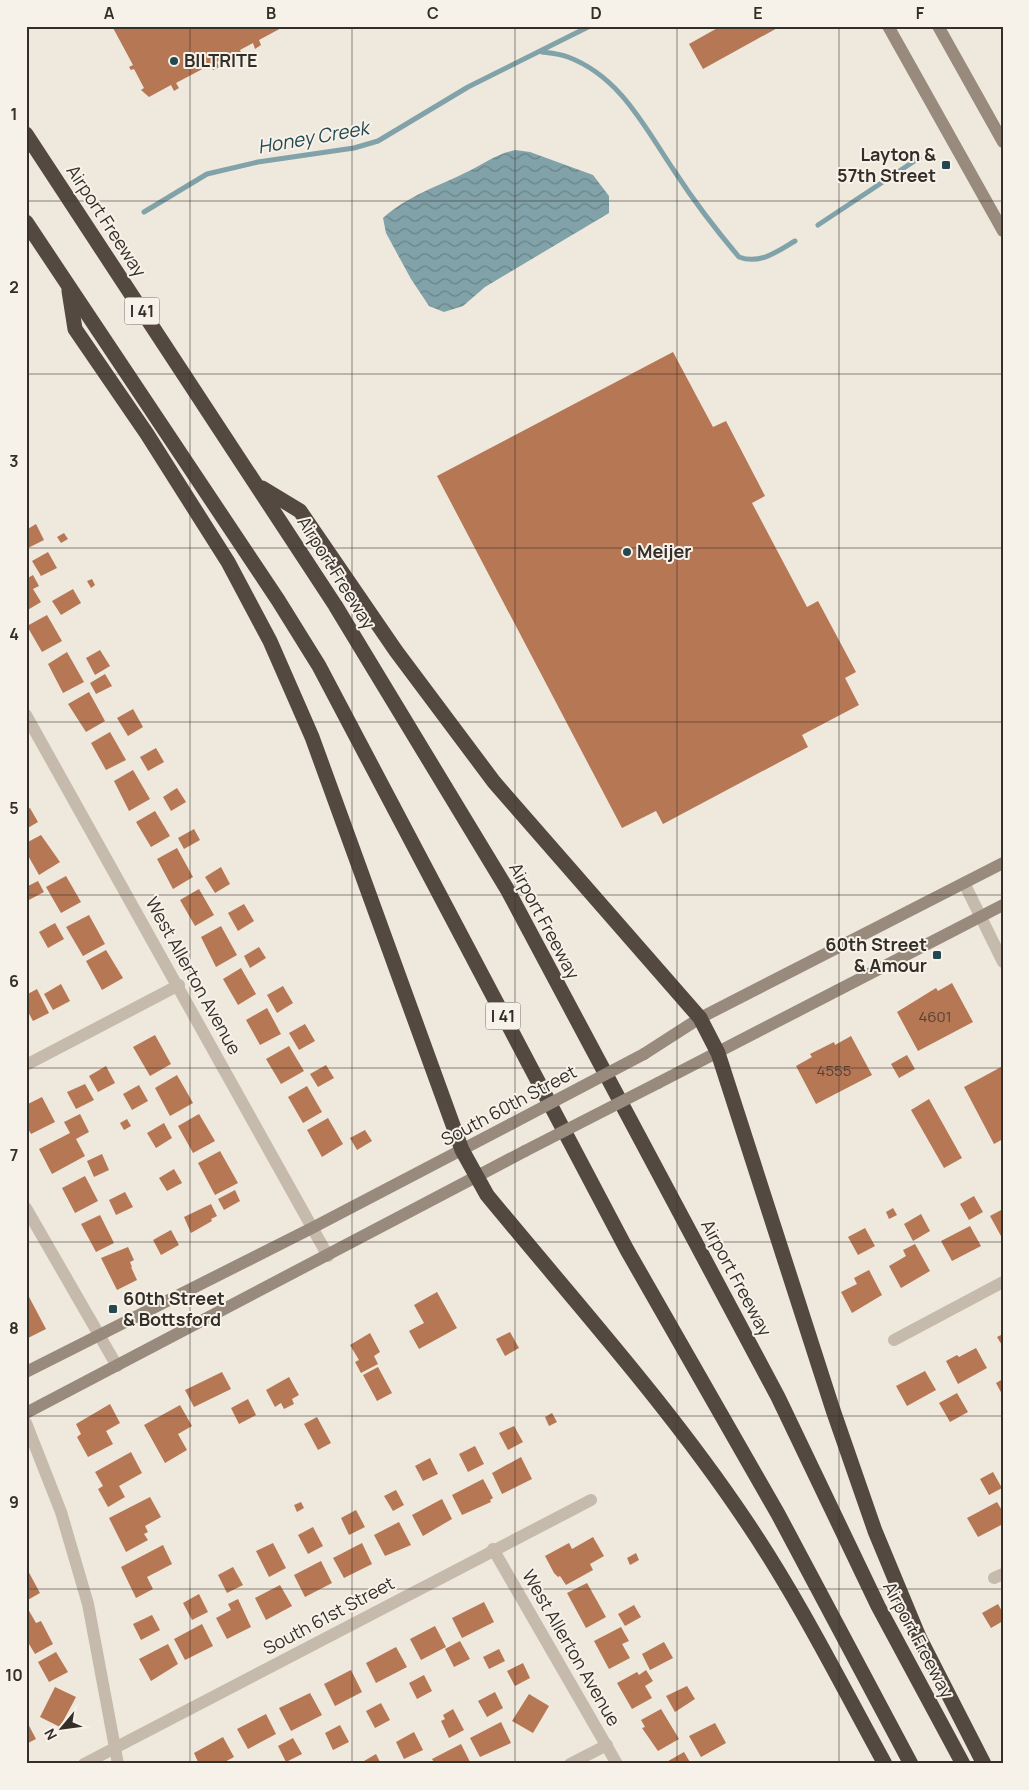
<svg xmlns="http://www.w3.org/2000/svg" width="1029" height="1790" viewBox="0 0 1029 1790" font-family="Manrope,sans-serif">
<defs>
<pattern id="water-waves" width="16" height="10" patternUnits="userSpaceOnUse" patternTransform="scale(1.25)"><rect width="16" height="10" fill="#80a2a8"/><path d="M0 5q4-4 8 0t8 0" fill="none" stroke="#6a8489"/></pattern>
</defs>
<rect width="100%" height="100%" fill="#efe8dd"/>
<path fill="url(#water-waves)" d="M515,150L530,152L593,175L609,196V213L485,287L463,306L444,312L429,306L411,279L386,233L383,218C407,196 441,185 469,171C485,163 497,154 515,150Z"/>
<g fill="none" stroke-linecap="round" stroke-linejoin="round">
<g stroke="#80a2a8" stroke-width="5">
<path d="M542,52C550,53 560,54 568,57C621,77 645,128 675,172C694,201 716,230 739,257C760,265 778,251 795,241"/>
<path d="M144,212L207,174L258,162L354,148L378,141L468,87L590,26"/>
<path d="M818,225L919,158"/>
</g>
</g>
<g fill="#b67754">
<path d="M112,26H285L259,40L261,45L255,49L253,43L240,50L242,55L232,60L229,55L217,62L219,67L213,70L210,65L176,83L179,88L174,91L171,85L149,97L141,90L144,88L134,69L131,70L129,67L133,65Z"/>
<path d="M721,26H781L703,69L689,44Z"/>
<path d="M673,352L713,427L726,421L765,496L752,503L807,607L818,601L856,672L845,678L859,705L802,735L808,747L663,824L656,811L622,828L437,476Z"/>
<path d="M36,524L44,540L26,549V530Z"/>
<path d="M64,533L68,539L61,543L57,537Z"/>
<path d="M48,552L57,568L41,576L32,561Z"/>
<path d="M33,575L39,586L33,589L41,602L26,611V579Z"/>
<path d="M92,579L95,585L91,588L87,581Z"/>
<path d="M73,589L81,603L61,615L52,601Z"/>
<path d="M47,615L62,641L42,652L27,626Z"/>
<path d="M100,650L110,666L95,675L86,658Z"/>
<path d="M67,652L84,682L63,693L48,664Z"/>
<path d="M105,674L112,686L96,694L90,683Z"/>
<path d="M89,692L105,721L86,732L68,704Z"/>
<path d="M133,709L143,727L128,736L117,718Z"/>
<path d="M110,732L126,760L106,770L91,743Z"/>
<path d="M156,748L164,762L148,771L140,757Z"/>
<path d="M133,770L150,799L129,811L114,781Z"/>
<path d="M177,788L186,802L171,811L163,797Z"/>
<path d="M26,807L28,809L30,808L38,822L26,829Z"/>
<path d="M155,811L170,836L151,847L136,822Z"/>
<path d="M194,829L200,840L184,849L178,838Z"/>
<path d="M41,835L60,862L39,875L26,852V843Z"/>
<path d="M177,848L193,877L173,889L157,859Z"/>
<path d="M221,867L230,884L215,893L205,877Z"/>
<path d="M66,876L81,902L61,913L46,887Z"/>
<path d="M38,881L44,892L27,901L26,887Z"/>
<path d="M199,889L214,915L195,926L180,900Z"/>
<path d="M244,904L254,921L238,931L228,913Z"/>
<path d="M89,915L105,944L83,956L66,927Z"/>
<path d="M55,923L64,939L48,948L39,932Z"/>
<path d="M221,926L237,955L216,967L201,937Z"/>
<path d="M259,947L266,958L250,968L244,956Z"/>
<path d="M106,950L123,978L102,990L86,961Z"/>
<path d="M241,968L256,994L238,1005L223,979Z"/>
<path d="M952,983L973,1022L918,1051L897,1012L936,988L938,991Z"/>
<path d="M61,984L70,1001L53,1010L44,994Z"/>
<path d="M283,986L293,1003L277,1013L267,995Z"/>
<path d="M37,989L49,1013L33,1021L26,1008V995Z"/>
<path d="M267,1008L281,1034L260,1045L246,1020Z"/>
<path d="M305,1024L315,1041L299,1050L289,1033Z"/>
<path d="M155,1035L171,1064L150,1076L133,1047Z"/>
<path d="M851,1036L872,1075L816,1104L796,1066L812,1057L810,1054L834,1042L835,1045Z"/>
<path d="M289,1046L304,1071L281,1084L266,1059Z"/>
<path d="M907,1055L915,1069L899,1078L891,1064Z"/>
<path d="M326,1065L334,1078L318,1087L310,1074Z"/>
<path d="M106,1066L115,1083L98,1092L89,1076Z"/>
<path d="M1003,1066V1139L994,1144L964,1087Z"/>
<path d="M177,1075L193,1103L170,1116L155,1088Z"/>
<path d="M85,1084L94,1100L76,1109L67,1092Z"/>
<path d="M139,1085L148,1101L132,1110L123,1094Z"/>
<path d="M307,1086L322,1112L303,1123L288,1097Z"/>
<path d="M42,1097L55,1122L31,1134L26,1125V1105Z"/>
<path d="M929,1099L962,1158L944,1168L911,1110Z"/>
<path d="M80,1114L89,1132L76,1139L85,1156L52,1174L39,1149L70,1133L64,1122Z"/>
<path d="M199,1114L215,1141L193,1153L178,1126Z"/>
<path d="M328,1118L343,1144L322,1157L307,1130Z"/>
<path d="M127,1119L131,1126L124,1130L120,1123Z"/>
<path d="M164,1123L172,1138L156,1148L147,1133Z"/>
<path d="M365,1130L372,1141L357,1150L350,1138Z"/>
<path d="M220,1151L238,1183L215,1195L198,1163Z"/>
<path d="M102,1154L109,1170L94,1177L87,1161Z"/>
<path d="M174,1169L182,1183L167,1191L159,1178Z"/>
<path d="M85,1176L98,1201L75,1213L62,1188Z"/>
<path d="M235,1190L240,1201L224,1210L218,1199Z"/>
<path d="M125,1192L133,1207L116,1215L109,1200Z"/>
<path d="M974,1196L983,1212L969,1220L960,1204Z"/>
<path d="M211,1204L217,1216L211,1219L212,1221L191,1233L184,1217Z"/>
<path d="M893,1208L897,1215L889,1219L886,1212Z"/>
<path d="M1003,1209V1235L1001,1236L990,1216Z"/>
<path d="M921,1214L930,1231L913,1241L904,1224Z"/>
<path d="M100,1215L114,1243L96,1252L81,1224Z"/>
<path d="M970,1226L981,1246L952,1261L941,1241Z"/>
<path d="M865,1228L875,1246L858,1255L848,1237Z"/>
<path d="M171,1230L179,1245L161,1255L153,1240Z"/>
<path d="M915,1244L930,1271L901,1288L889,1266L906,1256L903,1250Z"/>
<path d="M128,1247L134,1260L130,1262L132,1267H131L137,1280L117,1290L101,1258Z"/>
<path d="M869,1270L882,1295L852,1313L841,1292L857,1284L854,1278Z"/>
<path d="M437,1292L457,1328L419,1349L409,1331L424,1323L414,1305Z"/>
<path d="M28,1295L46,1329L26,1339V1296Z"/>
<path d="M510,1332L519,1348L505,1356L496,1339Z"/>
<path d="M370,1333L380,1352L374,1356L378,1364L361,1373L355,1362L359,1360L350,1345Z"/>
<path d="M1003,1334V1347L997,1337Z"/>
<path d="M976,1348L987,1368L958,1384L946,1361L957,1355L959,1357Z"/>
<path d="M378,1367L392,1393L377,1401L363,1375Z"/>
<path d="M925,1371L936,1390L907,1406L896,1386Z"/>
<path d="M222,1372L231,1389L194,1407L185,1390Z"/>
<path d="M289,1377L299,1395L292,1399L294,1404L284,1409L281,1403L275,1407L266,1390Z"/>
<path d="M1003,1379V1396L996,1383Z"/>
<path d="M957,1393L968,1412L950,1422L939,1403Z"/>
<path d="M248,1399L256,1415L239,1424L231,1408Z"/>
<path d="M110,1404L120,1423L106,1431L113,1444L88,1457L77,1437L81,1434L76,1424Z"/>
<path d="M180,1405L192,1426L178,1434L187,1450L165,1463L144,1425Z"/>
<path d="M552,1413L557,1422L549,1426L545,1417Z"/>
<path d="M317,1417L331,1443L318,1450L304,1424Z"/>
<path d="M514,1426L523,1442L508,1450L499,1433Z"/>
<path d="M475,1446L484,1464L468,1472L459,1454Z"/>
<path d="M131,1452L142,1473L119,1486L125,1497L108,1507L98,1489L103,1486L95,1472Z"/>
<path d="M521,1457L532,1479L502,1494L492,1473Z"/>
<path d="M430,1458L438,1474L423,1481L415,1466Z"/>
<path d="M993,1472L1002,1488L989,1495L980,1479Z"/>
<path d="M483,1479L493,1498L490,1500L491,1502L462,1515L452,1495Z"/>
<path d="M396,1490L404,1505L393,1511L384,1496Z"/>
<path d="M150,1497L161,1517L145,1526L148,1532L144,1534L148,1540L126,1552L109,1518Z"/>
<path d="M442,1499L452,1519L423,1536L412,1515Z"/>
<path d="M301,1502L304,1508L297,1512L294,1505Z"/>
<path d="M997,1502L1003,1512V1524L978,1537L967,1518Z"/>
<path d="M356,1510L365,1527L349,1535L341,1518Z"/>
<path d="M399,1522L411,1545L385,1556L374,1535Z"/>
<path d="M313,1527L323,1546L308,1554L298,1535Z"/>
<path d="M593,1537L604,1556L590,1564L593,1570L566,1585L560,1576L558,1577L554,1573L545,1556L569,1543L572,1549Z"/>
<path d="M273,1543L286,1568L269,1577L256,1551Z"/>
<path d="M362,1543L372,1564L344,1578L333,1558Z"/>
<path d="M163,1545L172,1564L147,1577L153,1589L136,1598L121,1567Z"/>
<path d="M636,1553L639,1560L630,1565L627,1558Z"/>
<path d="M321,1561L332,1583L305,1597L294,1575Z"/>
<path d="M26,1567L40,1593L26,1601Z"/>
<path d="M233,1567L243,1585L227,1593L218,1575Z"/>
<path d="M587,1583L606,1617L586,1628L567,1593Z"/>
<path d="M280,1585L292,1606L266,1620L255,1598Z"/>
<path d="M199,1594L208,1612L192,1620L183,1603Z"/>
<path d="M238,1599L251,1627L227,1639L216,1618L231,1610L228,1604Z"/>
<path d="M484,1602L494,1622L462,1638L452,1618Z"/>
<path d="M998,1604L1003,1613V1621L991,1628L982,1613Z"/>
<path d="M634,1605L641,1617L625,1626L618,1614Z"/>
<path d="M28,1609L36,1623L41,1621L53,1644L35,1654L26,1639V1610Z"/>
<path d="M152,1615L160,1630L141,1640L133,1624Z"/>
<path d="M202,1624L213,1646L185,1660L174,1639Z"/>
<path d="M435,1626L446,1647L421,1660L410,1639Z"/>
<path d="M621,1627L629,1641L622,1644L630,1658L609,1669L594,1641Z"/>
<path d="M460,1641L470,1659L454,1667L445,1649Z"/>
<path d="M664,1642L673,1658L650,1670L642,1654Z"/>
<path d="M168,1644L178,1664L151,1681L139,1659Z"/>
<path d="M396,1647L407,1667L376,1683L366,1663Z"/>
<path d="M499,1649L505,1661L489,1669L483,1657Z"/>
<path d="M56,1652L68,1672L49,1682L38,1662Z"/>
<path d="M523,1663L530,1678L515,1686L507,1671Z"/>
<path d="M351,1670L362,1692L335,1706L324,1684Z"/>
<path d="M646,1670L653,1681L645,1686L652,1698L632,1709L617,1683L637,1672L639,1675Z"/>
<path d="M424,1675L432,1691L417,1699L409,1683Z"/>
<path d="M687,1686L695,1699L675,1712L666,1696Z"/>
<path d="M55,1687L76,1697L60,1727L40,1717Z"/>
<path d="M495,1692L503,1708L487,1717L478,1701Z"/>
<path d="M310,1693L322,1715L291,1731L279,1708Z"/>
<path d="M529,1694L549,1706L533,1733L512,1721Z"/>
<path d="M381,1703L390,1720L375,1728L366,1711Z"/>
<path d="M453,1709L464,1730L449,1738L441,1721L445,1719L443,1715Z"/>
<path d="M661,1709L679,1739L658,1751L642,1728L645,1727L641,1720Z"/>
<path d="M266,1714L276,1734L248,1749L237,1729Z"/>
<path d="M26,1720L36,1739L26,1744Z"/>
<path d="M501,1722L511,1743L480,1757L470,1738Z"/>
<path d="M715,1723L726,1743L701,1757L689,1736Z"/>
<path d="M340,1725L349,1742L333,1750L325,1733Z"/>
<path d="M414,1732L423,1750L404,1759L396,1742Z"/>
<path d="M223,1737L234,1757L221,1764H199L194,1753Z"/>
<path d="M293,1738L302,1754L286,1762L278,1746Z"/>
<path d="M461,1744L471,1764H435L432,1759Z"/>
<path d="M684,1752L691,1764H663Z"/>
<path d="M376,1754L381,1764H359Z"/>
</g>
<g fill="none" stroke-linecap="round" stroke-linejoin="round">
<g stroke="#c5baab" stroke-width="12">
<path d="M26,715L328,1256"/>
<path d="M964,883L1003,962"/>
<path d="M26,1065L179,985"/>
<path d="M26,1208L117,1366"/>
<path d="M894,1340L1003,1282"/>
<path d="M26,1423L61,1512L88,1604L118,1764"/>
<path d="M493,1549L617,1764"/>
<path d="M994,1578L1003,1574"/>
<path d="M84,1764L591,1500"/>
<path d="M570,1764L607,1745"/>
</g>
<g stroke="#988a7c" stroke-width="12">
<path d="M888,26L1003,231"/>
<path d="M938,26L1003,142"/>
<path d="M644,1054L700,1018L1003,863"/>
<path d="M658,1083L1003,905"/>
<path d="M26,1372L312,1228L511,1124"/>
<path d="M26,1413L525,1151"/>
</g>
<g stroke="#544941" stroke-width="15">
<path d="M26,134L335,605L507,889L778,1397L878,1606L963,1764"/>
<path d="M26,222L278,600L319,666L627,1250L778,1514L911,1764"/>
<path d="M69,291L75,329L147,434L228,562L270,641L312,737L462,1150L487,1195C575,1302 669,1406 746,1521C798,1598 840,1682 885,1764"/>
<path d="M262,488L300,511L396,651L494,782L700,1018L718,1053L833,1410L875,1531L919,1637L984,1764"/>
</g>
<g stroke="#988a7c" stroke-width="12">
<path d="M511,1124L644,1054"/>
<path d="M525,1151L658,1083"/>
</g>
</g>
<path fill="none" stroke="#342e29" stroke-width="1" stroke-opacity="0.55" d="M190,26V1764M352,26V1764M515,26V1764M677,26V1764M839,26V1764M26,201H1003M26,374H1003M26,548H1003M26,722H1003M26,895H1003M26,1068H1003M26,1242H1003M26,1416H1003M26,1589H1003"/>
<g fill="#244850" stroke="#f7f2e9" stroke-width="2">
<circle cx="174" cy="61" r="5"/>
<rect x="941" y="160" width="10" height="10" rx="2.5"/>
<circle cx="627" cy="552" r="5"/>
<rect x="932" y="950" width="10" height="10" rx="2.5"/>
<rect x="108" y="1304" width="10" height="10" rx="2.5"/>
</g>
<g text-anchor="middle" stroke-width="4" stroke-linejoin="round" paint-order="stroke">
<g font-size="15" fill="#544034">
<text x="935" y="1022">4601</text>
<text x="834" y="1076">4555</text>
</g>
<g fill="#f7f2e9" stroke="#6e6963" stroke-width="1">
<rect x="124.5" y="297.5" width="35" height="27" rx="4"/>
<rect x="485.5" y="1002.5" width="35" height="27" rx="4"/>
</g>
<g font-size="16" font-weight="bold" fill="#342e29">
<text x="142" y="317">I 41</text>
<text x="503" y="1022">I 41</text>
</g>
<g font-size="18" font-weight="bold" fill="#342e29" stroke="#f7f2e9" text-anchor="start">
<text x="184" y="67">BILTRITE</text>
<text x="936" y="161" text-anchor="end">Layton &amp;<tspan x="936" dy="21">57th Street</tspan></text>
<text x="637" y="558">Meijer</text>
<text x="927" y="951" text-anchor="end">60th Street<tspan x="927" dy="21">&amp; Amour</tspan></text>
<text x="123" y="1305">60th Street<tspan x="123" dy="21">&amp; Bottsford</tspan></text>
</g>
<g font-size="18" fill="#342e29" stroke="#f7f2e9">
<text transform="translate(106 221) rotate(57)" y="6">Airport Freeway</text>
<text transform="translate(336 573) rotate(58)" y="6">Airport Freeway</text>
<text transform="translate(544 921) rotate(62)" y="6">Airport Freeway</text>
<text transform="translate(193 976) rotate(61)" y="6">West Allerton Avenue</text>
<text transform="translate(509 1106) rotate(-28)" y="6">South 60th Street</text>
<text transform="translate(736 1278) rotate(62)" y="6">Airport Freeway</text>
<text transform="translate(329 1616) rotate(-28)" y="6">South 61st Street</text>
<text transform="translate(918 1640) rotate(62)" y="6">Airport Freeway</text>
<text transform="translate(571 1648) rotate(60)" y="6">West Allerton Avenue</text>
</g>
<g font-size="19" font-style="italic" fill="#244850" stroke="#f7f2e9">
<text transform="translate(313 137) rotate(-10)" y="7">Honey Creek</text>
</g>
</g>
<rect width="1029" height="1790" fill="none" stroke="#f7f2e9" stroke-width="55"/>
<g transform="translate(62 1728) rotate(241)" stroke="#f7f2e9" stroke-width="4" paint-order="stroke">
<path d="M0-4L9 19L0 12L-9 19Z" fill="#342e29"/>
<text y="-8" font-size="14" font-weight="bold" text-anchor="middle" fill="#342e29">N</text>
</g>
<rect x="28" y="28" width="974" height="1734" fill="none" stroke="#342e29" stroke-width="2"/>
<g font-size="16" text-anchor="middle" font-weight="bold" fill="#342e29">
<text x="109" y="19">A</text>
<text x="271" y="19">B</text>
<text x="433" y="19">C</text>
<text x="596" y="19">D</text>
<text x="758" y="19">E</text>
<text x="920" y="19">F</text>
<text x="14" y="120">1</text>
<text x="14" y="293">2</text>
<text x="14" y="467">3</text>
<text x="14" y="640">4</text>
<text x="14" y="814">5</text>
<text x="14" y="987">6</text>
<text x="14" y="1161">7</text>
<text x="14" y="1334">8</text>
<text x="14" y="1508">9</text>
<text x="14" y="1681">10</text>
</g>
</svg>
